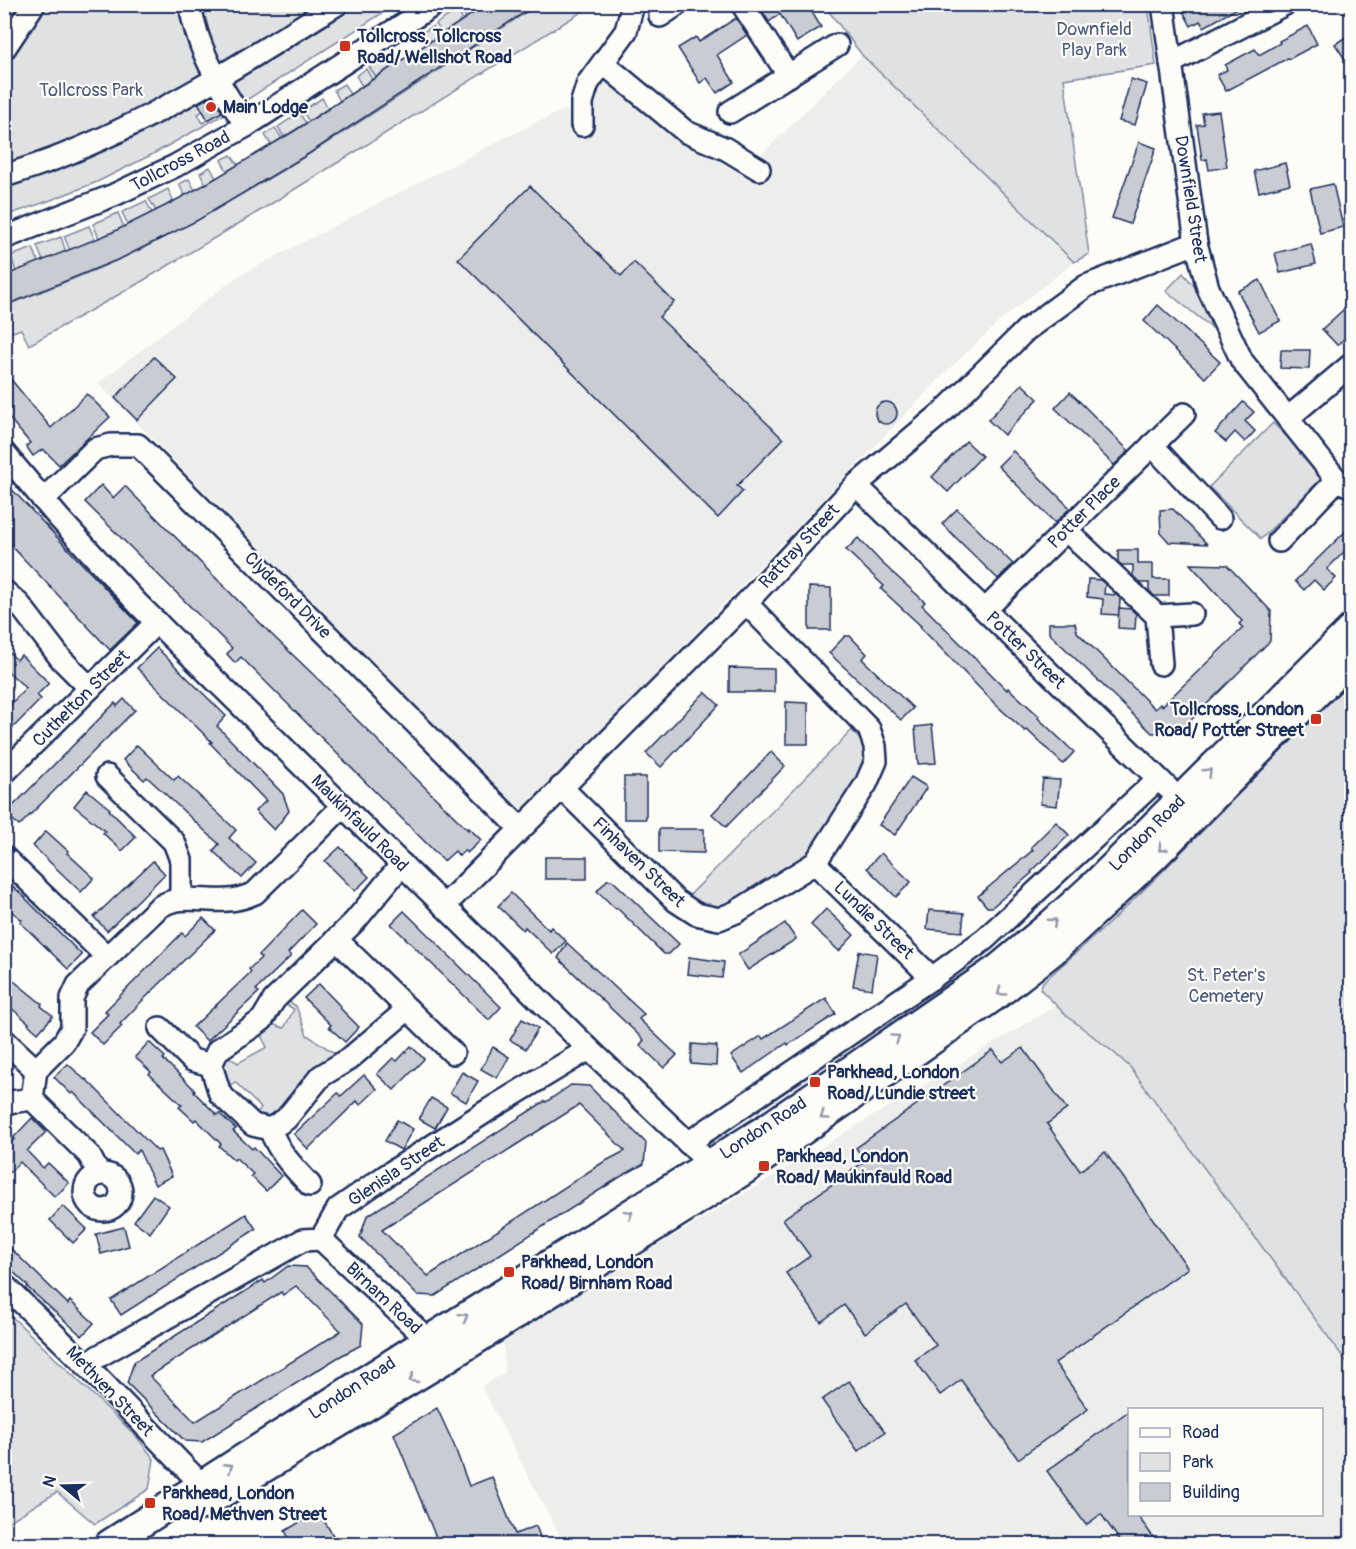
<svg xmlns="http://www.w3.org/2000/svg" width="1356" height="1549" viewBox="0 0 1356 1549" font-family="Pangolin,sans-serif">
<rect width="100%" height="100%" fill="#fdfcf7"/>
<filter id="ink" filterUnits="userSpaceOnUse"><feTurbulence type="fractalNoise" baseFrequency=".0167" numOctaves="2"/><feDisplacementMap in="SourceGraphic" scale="12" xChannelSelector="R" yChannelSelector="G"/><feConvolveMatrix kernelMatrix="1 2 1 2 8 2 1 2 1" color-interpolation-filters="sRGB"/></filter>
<g filter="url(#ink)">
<g fill="#edeeec" fill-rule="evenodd">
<path d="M862,55L1074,262L1000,321L948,370L521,815L98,383L238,276L536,122L567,109L570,126L592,124L591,97L603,79L609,82L661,128L724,158L732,164L740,174L772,144Z"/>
<path d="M1057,1005L1067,1016L1112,1051L1130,1067L1351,1368V1544H564L481,1386L505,1373L503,1339ZM1130,1410H1322V1514H1130Z"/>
</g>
<g fill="#e0e1e3" stroke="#7e88a0" stroke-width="1.5" fill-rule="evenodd">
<path d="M4,5H395L245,101L225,110L223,115L153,154L97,182L51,200L5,216ZM208,94L209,97L212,95L221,109V112L203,123L198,114L203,111L198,103L201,101L200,99Z"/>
<path d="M465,5H487L466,18L460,8Z"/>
<path d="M537,5H593L253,215L134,286L29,345L21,329L5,335V306C55,286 107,267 155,242C288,174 412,87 537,5Z"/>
<path d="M824,5H1148L1156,65L1064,79L1089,254L1074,262L862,55Z"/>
<path d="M457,10L463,20L442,34L436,24Z"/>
<path d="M433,26L439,35L428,43L422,33Z"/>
<path d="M390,54L397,64L376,77L369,67Z"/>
<path d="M366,69L372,79L362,86L356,76Z"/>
<path d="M344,84L350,94L340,101L334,90Z"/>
<path d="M322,98L328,108L309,121L302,111Z"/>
<path d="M299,113L306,123L284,137L278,127Z"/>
<path d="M275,128L282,138L271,145L265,135Z"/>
<path d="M231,155L238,165L227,171L221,160Z"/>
<path d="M210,167L216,178L206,184L200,173Z"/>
<path d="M189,179L195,190L185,196L179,184Z"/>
<path d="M168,189L174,202L156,211L149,199Z"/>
<path d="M146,201L152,213L128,225L122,212Z"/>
<path d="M118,213L124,227L99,238L93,224Z"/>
<path d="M89,226L95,240L70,251L64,236Z"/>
<path d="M61,237L66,252L43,261L37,246Z"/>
<path d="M33,248L39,263L16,272L11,256Z"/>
<path d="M1183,273L1200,293L1211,327L1166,291Z"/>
<path d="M1273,423L1325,475L1261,539L1209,487Z"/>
<path d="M1351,680V1368L1130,1067L1112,1051L1067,1016L1040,989L1043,982L1104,928L1157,877Z"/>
<path d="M852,730C866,746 869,750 861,770L815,847L803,860L724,912L685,900Z"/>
<path d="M285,999L296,1006L307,1035L342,1058L272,1123L254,1116L261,1108L235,1082L226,1088C220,1077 220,1067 227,1056L238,1063L267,1047L259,1032L269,1023L284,1028L294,1009L283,1003Z"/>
<path d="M5,1310L136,1436L154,1459L149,1489L95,1524L57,1492L5,1524Z"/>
</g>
<g fill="#c9ccd3" stroke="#1b2f5e" stroke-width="1.5" fill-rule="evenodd">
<path d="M487,4H537L310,153L198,220L122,258L4,306V276L111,233L165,206L206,184L296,130Z"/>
<path d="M758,4H807L821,27L797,42L780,14L769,22Z"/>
<path d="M1195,4H1245L1204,27L1200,21L1191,26L1183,11Z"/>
<path d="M736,18L747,35L717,55L734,82L717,93L707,78L700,83L678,48L696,37L699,42Z"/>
<path d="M1308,26L1317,44L1289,59L1288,58L1226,91L1217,75L1227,70L1225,65L1255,49L1259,55L1280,43L1279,41Z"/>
<path d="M1352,33V70L1335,44Z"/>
<path d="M1131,79L1147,84L1135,125L1119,121Z"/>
<path d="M212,96L222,112L208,120L198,103Z"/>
<path d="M1219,111L1227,167L1209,170L1207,159L1202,160L1197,125L1204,124L1202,113Z"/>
<path d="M1139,142L1156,148L1130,224L1112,218Z"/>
<path d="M1285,163L1290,184L1259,192L1254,171Z"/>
<path d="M1333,184L1343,227L1320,233L1310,189Z"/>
<path d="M530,186L621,276L634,262L674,302L659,317L783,439L737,486L743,491L718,518L458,259Z"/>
<path d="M1311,244L1316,264L1280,273L1275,253Z"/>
<path d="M1260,280L1280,321L1259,332L1238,291Z"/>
<path d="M1352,302V332L1337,345L1322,329Z"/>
<path d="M1158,305L1220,362L1205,378L1144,321Z"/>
<path d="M1281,350H1310L1309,369L1280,368Z"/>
<path d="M154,357L177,379L137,420L115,398Z"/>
<path d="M4,371L51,428L87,394L110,417L59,465L43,449L33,456L26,446L30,443L4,412Z"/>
<path d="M1022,384L1038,399L1004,435L988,420Z"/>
<path d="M1070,392L1129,451L1114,465L1055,408Z"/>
<circle cx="886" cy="413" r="11"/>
<path d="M1243,402L1254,412L1245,421L1255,431L1245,442L1235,432L1226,442L1215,433Z"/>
<path d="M966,441L982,456L948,492L932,477Z"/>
<path d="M1013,451L1070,508L1055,523L998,466Z"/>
<path d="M4,481L138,623L110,650L4,538Z"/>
<path d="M101,485L113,498L125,486L270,633L320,681L338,699L337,700L468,830L469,828L481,840L467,853L465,850L459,856L455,851L444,861L241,657L235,663L227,654L232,648L85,502Z"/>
<path d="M957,509L1013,564L998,579L942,524Z"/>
<path d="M1173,509L1207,544L1169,542L1161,533L1160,510Z"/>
<path d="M1352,525V556L1346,550L1327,569L1336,578L1324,590L1314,580L1304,590L1295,581Z"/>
<path d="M858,538L882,563L925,602L922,605L1007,690L1008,688L1039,716L1038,718L1074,752L1063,764L1027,730L1025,731L995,704L920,627L921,626L881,589L884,586L846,550Z"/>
<path d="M1118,550H1138V564H1153V579H1169V596H1154L1149,590V583H1140L1133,576V565H1122L1118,562Z"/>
<path d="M1190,564L1227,565L1271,611L1270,641L1179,732L1152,733L1049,633V623H1075L1077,632L1155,709L1160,704L1162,706L1243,628L1239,624L1242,621Z"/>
<path d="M1088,579L1100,580L1105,584L1104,594L1116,595L1120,598L1119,615L1102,614L1103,599L1087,597Z"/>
<path d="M809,587L831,588V630H809Z"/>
<path d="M1119,608L1131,609L1136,614L1135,629L1118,628Z"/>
<path d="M845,636H850L867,654L862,659L913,708L901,720L829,653Z"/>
<path d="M4,648L17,660L21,655L49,683L37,695L41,699L4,737V711L26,688L4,668Z"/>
<path d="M157,648L226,716L217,726L283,794L289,811L274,830L255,811L266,801L210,743L212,742L137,668Z"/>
<path d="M729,668L774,669V692H729Z"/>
<path d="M705,692L719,705L661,767L646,753Z"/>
<path d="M124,699L135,710L19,826L6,813L115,703L117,706Z"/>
<path d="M786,702L808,703V744H786Z"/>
<path d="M932,725L936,763L918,764L915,727Z"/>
<path d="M137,745L174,780L178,776L236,830L229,838L256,863L242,878L213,851L219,844L147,777L144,780L123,760Z"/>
<path d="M771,752L785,766L726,827L712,814Z"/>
<rect x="624" y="777" width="22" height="42"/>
<path d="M911,777L927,787L895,835L879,825Z"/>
<path d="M1043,779L1060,780L1057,806L1040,804Z"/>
<path d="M87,790L110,809L109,810L136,837L122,851L103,833L105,831L74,806Z"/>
<path d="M1056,822L1069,835L1031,872L1032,873L992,907H987L978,896L1033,850L1031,847Z"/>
<path d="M659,829H704V853L659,852Z"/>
<path d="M46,831L68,851L67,853L94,878L81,892L33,846Z"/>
<path d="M340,847L369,877L355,891L325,861Z"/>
<path d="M881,853L911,882L896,897L867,868Z"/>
<rect x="545" y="857" width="42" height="22"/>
<path d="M153,861L165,874L107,931L94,917Z"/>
<path d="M4,879L26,898V899L82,955L68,969L20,922L22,920L4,905Z"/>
<path d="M607,880H612L679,944L669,954H664L617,908L616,909L597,891Z"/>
<path d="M511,893L549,930L551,927L566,941L553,954L525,927L523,930L498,906Z"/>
<path d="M826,909L854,935L839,951L811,925Z"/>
<path d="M302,910L316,924L288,953L291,956L256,990L259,992L207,1041L193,1027L251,972L249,969L261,958L259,955Z"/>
<path d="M929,910L964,913L962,932L927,929Z"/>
<path d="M404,911L501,1007L489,1020L391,924Z"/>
<path d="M203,918L215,930L140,1003L120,1024L122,1026L103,1045L90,1032L108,1014L105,1011L182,933L185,936Z"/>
<path d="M785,923L796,939L748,970L738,955Z"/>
<path d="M567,943L644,1014L639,1019L677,1055L664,1068L640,1045L644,1040L558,958Z"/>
<path d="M859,951L877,954L872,989L853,986Z"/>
<path d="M689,957L724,962L722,978L687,974Z"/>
<path d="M4,973L42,1004L41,1006L53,1016L38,1033L28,1024L29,1023L4,1002Z"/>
<path d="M319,984L341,1007L340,1008L359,1027L345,1042L329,1027L331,1025L304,998Z"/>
<path d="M826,998L836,1014L788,1045L787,1043L743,1073L731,1056L761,1036L763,1039Z"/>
<path d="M522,1019L538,1028L526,1049L510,1040Z"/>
<path d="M149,1042L165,1057L163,1059L195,1090L194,1092L217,1115L219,1113L236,1129L233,1131L252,1149L254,1147L281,1176L266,1191L251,1176L253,1174L236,1158L234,1160L219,1146L221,1144L196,1119L194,1121L179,1107L182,1105L149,1074L151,1072L135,1057Z"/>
<path d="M692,1044L717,1046L716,1066L691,1064Z"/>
<path d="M411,1046L424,1059L394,1090L377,1074L393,1058L397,1061Z"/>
<path d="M493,1047L509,1057L497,1078L481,1069Z"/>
<path d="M1023,1048L1067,1109L1047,1124L1080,1171L1105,1152L1188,1268L1055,1363L1088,1409L1018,1459L961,1380L940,1395L915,1360L936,1345L906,1304L865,1333L844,1305L821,1322L786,1273L810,1256L783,1219L865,1161L856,1148L993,1050L1002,1062Z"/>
<path d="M68,1064L85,1080L86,1079L157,1151L160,1150L172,1176L155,1185L139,1150L135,1154L73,1092L71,1094L54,1077Z"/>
<path d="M462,1072L478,1081L466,1102L450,1093Z"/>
<path d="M364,1075L377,1089L360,1105L357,1101L308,1149L294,1134L338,1093L341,1096Z"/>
<path d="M571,1085L589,1086L646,1143L644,1164L620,1177L435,1296L417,1295L360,1237L367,1216L545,1101L546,1102ZM579,1105L625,1151L602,1163L428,1276L382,1230Z"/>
<path d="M431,1098L447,1107L435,1128L419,1119Z"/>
<path d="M32,1118L46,1132L27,1151L43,1168L48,1163L69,1183L55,1197L20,1162L4,1178V1149L15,1139L13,1138Z"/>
<path d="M397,1120L413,1129L401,1150L385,1141Z"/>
<path d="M153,1195L169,1206L150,1233L134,1221Z"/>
<path d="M63,1206L87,1229L73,1243L50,1220Z"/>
<path d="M246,1214L256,1229L121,1315L111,1300Z"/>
<path d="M124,1227L129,1246L101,1254L96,1234Z"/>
<path d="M4,1242L68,1304L70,1301L94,1323L82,1336L27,1287L28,1286L4,1263Z"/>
<path d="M288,1266L306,1267L363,1324L361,1345L337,1358L202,1442L185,1441L127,1383L134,1362L263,1280L265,1283ZM296,1286L341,1331L195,1422L150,1376L281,1292L283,1295Z"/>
<path d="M849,1381L885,1432L858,1451L822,1400Z"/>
<path d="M437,1408L454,1445L469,1486L492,1477L515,1534L536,1526L543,1545H439L394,1434Z"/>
<path d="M1130,1410V1515H1137L1159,1545H1123L1101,1514L1086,1525L1047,1471Z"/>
<path d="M318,1511L339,1545H293L285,1531Z"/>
</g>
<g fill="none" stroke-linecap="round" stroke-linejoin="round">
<g stroke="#1b2f5e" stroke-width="26">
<g id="minor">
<path d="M190,4C198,54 220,84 246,126"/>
<path d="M742,4L789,76"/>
<path d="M1163,4L1196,243L1208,288L1242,361L1337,480L1352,487"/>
<path d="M660,16L678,4"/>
<path d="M4,49L34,4"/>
<path d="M603,63L686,132L726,149L759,169"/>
<path d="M1171,63L1285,4"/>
<path d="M730,112L837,45"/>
<path d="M582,125V102L588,83L626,31L633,4"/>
<path d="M4,176C26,169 48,162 69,153C164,114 250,59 337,4"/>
<path d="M4,238L114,195L175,166L246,126L435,4"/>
<path d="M1288,418L1352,364"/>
<path d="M1152,445L1220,518"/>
<path d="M4,453L58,517L138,604L589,1049L699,1153L715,1178"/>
<path d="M856,485L1168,788"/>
<path d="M43,500L95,449L111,445H138L520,828"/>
<path d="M1066,530L1157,616L1161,664"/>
<path d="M1279,541L1337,480"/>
<path d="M4,591L19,604L62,660L90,688"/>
<path d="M985,610L1184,414"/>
<path d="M1157,616L1192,614"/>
<path d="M4,773L157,622"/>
<path d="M107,776L174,842L181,860V899"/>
<path d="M561,787L676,901L696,914L719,919L736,912L815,863L866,784L876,761L875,746L869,729L746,603"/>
<path d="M4,857L107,957"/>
<path d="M815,863L932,978"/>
<path d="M402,864L355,921L274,1000L262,1020L218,1050L211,1065L220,1094L253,1125L270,1129L286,1119L321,1076L349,1059L408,1009"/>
<path d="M444,906L746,603L856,485L944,411L1026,330L1086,286L1196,243"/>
<path d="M336,939L453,1053"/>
<path d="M160,1028L192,1060L211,1065"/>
<path d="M4,1040L36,1070"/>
<path d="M32,1099L89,1155L99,1174"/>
<path d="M4,1103L32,1099L36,1070L64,1042L72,1028V998L78,985L158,908C178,893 204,902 228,900C238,900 246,897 255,893L343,806"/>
<path d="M270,1129C279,1153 293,1167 310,1185"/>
<path d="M688,1143L932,978L985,939L1158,779"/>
<circle cx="103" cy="1192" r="18"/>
<path d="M321,1239L428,1340L437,1351"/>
<path d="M4,1285L85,1364L202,1485L210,1495"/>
<path d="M85,1364L303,1240L321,1239L338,1209L390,1173L490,1109L589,1049"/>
</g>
</g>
<g stroke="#1b2f5e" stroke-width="32">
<g id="major">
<path d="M201,1506L444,1360L720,1186L765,1157L997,995L1052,952L1154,857L1352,658"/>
<path d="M109,1544L428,1340L762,1131L998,968L1052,923L1097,882L1352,628"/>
</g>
</g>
<use href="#minor" stroke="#fdfcf7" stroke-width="21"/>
<use href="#major" stroke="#fdfcf7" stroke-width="27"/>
</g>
<defs><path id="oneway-chevron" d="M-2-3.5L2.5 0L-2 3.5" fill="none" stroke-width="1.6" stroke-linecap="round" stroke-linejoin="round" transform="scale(1.5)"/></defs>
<g stroke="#8c96aa">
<use href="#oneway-chevron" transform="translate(1208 772) rotate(-45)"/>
<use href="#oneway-chevron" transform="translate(1162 848) rotate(135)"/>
<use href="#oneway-chevron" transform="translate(1053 922) rotate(-41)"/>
<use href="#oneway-chevron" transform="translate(1001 992) rotate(143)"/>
<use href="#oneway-chevron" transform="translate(896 1038) rotate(-35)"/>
<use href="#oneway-chevron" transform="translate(824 1116) rotate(145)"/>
<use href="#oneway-chevron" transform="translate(629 1214) rotate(-32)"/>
<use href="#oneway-chevron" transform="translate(464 1317) rotate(-32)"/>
<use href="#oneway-chevron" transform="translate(413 1379) rotate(149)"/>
<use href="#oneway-chevron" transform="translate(229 1467) rotate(-33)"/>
</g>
</g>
<g fill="#c8321e" stroke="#fdfcf7" stroke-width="2">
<rect x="339" y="40" width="12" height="12" rx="3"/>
<circle cx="211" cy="107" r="6"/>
<rect x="1310" y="713" width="12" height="12" rx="3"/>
<rect x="809" y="1076" width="12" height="12" rx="3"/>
<rect x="758" y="1160" width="12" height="12" rx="3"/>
<rect x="503" y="1266" width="12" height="12" rx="3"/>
<rect x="144" y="1497" width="12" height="12" rx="3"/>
</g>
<g text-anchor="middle" stroke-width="4.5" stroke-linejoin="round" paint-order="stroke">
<g font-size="18" fill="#4c5c7f" stroke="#fdfcf7">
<text x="1094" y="35">Downfield<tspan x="1094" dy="21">Play Park</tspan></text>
<text x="91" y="96">Tollcross Park</text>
<text x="1226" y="981">St. Peter's<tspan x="1226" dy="21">Cemetery</tspan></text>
</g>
<g font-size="18" font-weight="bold" fill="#1b2f5e" stroke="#fdfcf7" text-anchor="start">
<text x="357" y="42">Tollcross, Tollcross<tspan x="357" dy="21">Road/ Wellshot Road</tspan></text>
<text x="223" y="113">Main Lodge</text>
<text x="1304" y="715" text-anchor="end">Tollcross, London<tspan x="1304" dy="21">Road/ Potter Street</tspan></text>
<text x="827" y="1078">Parkhead, London<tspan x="827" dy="21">Road/ Lundie street</tspan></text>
<text x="776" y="1162">Parkhead, London<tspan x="776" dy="21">Road/ Maukinfauld Road</tspan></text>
<text x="521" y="1268">Parkhead, London<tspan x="521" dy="21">Road/ Birnham Road</tspan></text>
<text x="162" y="1499">Parkhead, London<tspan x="162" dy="21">Road/ Methven Street</tspan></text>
</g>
<g font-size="18" fill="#1b2f5e" stroke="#fdfcf7">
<text transform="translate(180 161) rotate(-28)" y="6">Tollcross Road</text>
<text transform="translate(1191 199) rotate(81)" y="6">Downfield Street</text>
<text transform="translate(1084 512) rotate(-45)" y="6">Potter Place</text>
<text transform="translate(799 546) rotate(-47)" y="6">Rattray Street</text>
<text transform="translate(288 595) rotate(45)" y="6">Clydeford Drive</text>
<text transform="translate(1026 650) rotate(44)" y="6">Potter Street</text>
<text transform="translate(81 698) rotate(-45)" y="6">Cuthelton Street</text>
<text transform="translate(360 823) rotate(45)" y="6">Maukinfauld Road</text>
<text transform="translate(1147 833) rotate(-45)" y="6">London Road</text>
<text transform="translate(639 862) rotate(44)" y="6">Finhaven Street</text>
<text transform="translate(874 920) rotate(44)" y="6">Lundie Street</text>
<text transform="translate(763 1128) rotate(-33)" y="6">London Road</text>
<text transform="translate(396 1171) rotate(-34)" y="6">Glenisla Street</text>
<text transform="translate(384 1298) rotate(43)" y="6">Birnam Road</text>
<text transform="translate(352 1388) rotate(-33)" y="6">London Road</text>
<text transform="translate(110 1391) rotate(46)" y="6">Methven Street</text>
</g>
</g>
<rect width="1356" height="1549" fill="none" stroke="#fdfcf7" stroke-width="24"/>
<rect x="12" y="12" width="1332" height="1525" fill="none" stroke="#1b2f5e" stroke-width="2" filter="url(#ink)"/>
<rect x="1128" y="1408" width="195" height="108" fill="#fdfcf7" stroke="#a3aaba" stroke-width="1.5"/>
<rect x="1140" y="1428" width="30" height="9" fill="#fdfcf7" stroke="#a3aaba" stroke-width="1.5"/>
<text x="1182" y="1438" font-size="18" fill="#1b2f5e">Road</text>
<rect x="1140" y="1453" width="30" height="18" fill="#e0e1e3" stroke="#a3aaba" stroke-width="1.5"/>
<text x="1182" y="1468" font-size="18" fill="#1b2f5e">Park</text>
<rect x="1140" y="1483" width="30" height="18" fill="#c9ccd3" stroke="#a3aaba" stroke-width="1.5"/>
<text x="1182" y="1498" font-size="18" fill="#1b2f5e">Building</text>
<g transform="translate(63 1486) rotate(289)" stroke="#fdfcf7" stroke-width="4.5" paint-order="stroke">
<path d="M0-4.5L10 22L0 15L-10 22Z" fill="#1b2f5e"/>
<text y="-9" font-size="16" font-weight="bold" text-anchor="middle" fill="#1b2f5e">N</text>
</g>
</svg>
